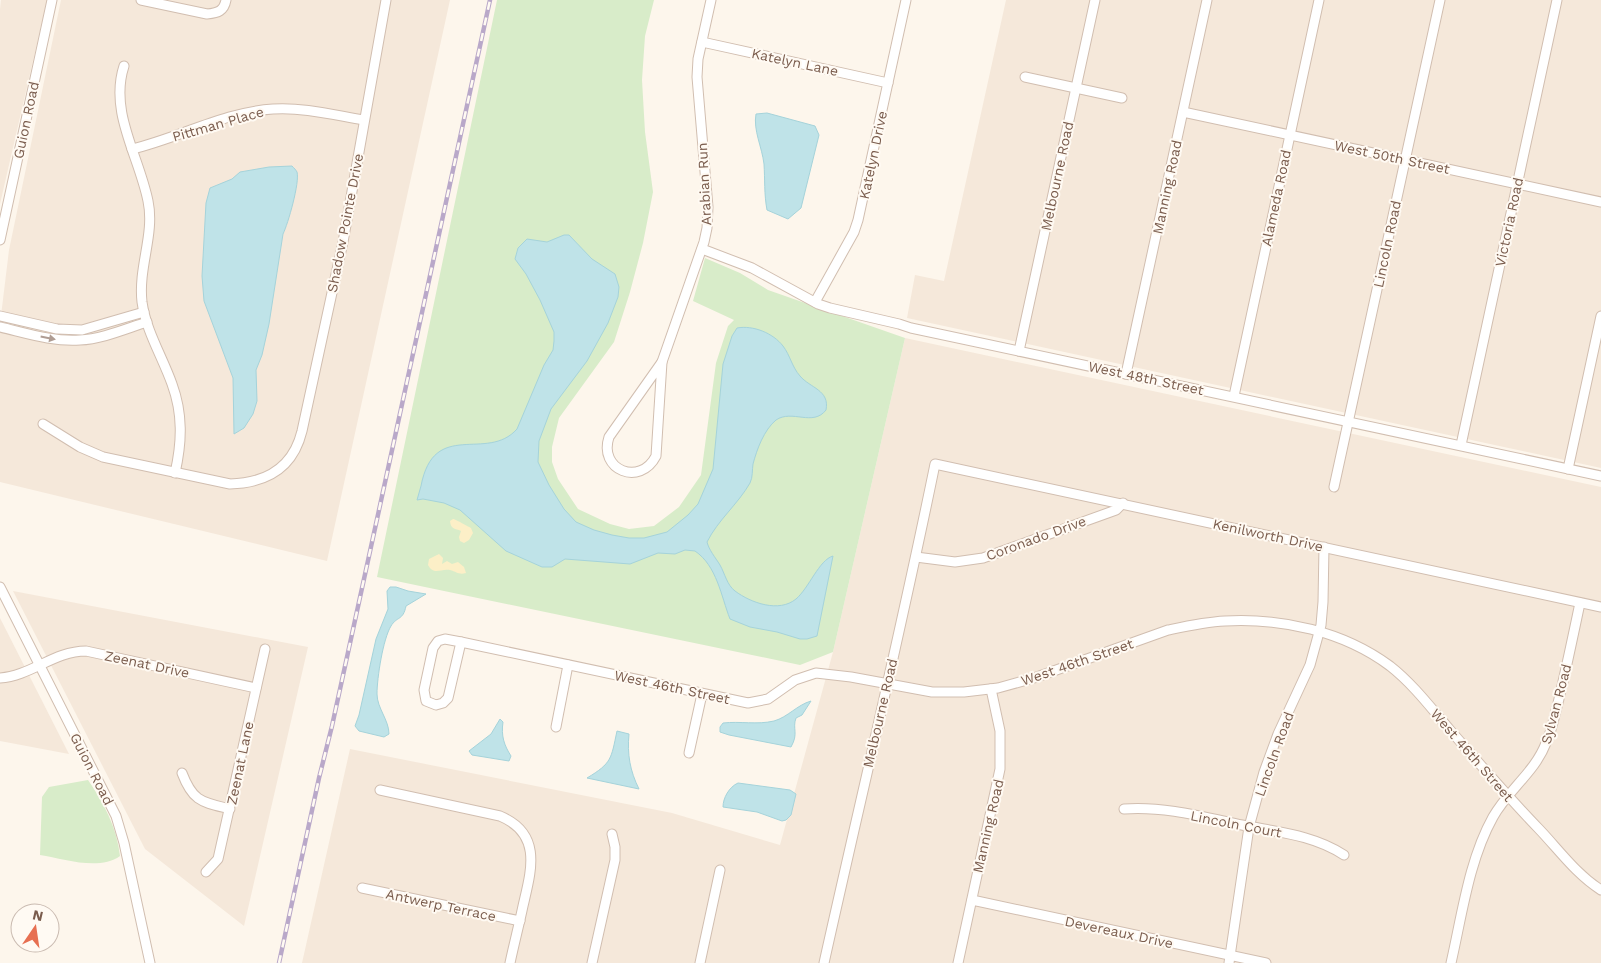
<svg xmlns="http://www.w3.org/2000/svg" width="1601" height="963" viewBox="0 0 1601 963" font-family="'Work Sans',sans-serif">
<rect width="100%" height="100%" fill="#fdf6ec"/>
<g fill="#f5e8da">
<path d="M1,0H47L0,204V9Z"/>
<path d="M61,0H450L327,561L0,482V324L9,250Z"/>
<path d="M1006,0H1601V468L907,318L915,275L944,281Z"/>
<path d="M905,338L1601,487V963H302L350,749L672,813L780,845L833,652Z"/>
<path d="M13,591L308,647L244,926L145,849Z"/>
<path d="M0,618L69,754L0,741Z"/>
</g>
<g fill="#d8ecc9">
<path d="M497,0H654L645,36L642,80L645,132L653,192L643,243L630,292L614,342L559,418L552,447V462L558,479L578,509L610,524L629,529L654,526L679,507L701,475L716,363L728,326L734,320L693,301L705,258L740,273L768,290L905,338L833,652L800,665L377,577Z"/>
<path d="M88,780C104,803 117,828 120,856C99,871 64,859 40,855L42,797L49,787Z"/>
</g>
<g fill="#fcefc7">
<path d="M453,519C455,519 469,527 471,528L473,533L469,540L464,543L460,541L459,537L461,531C455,528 451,530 450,521Z"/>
<path d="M439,554L443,558L442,564L447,561L452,564L458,562L464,567L466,573C459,575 457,572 450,570C441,568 434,576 428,565L429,559Z"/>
</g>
<g fill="#bfe3e8" stroke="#a5d3da">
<path d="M767,113L815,126L819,135L801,208L788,219L767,210C764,194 765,179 764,164C762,147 753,130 756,114Z"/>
<path d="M292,166C294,168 296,170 297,172C300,182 288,224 283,234L269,324L262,355L256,370L257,401L253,414L244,428L234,434L233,378L204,301L202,276L205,221L206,203L210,188L232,179L240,172L269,167Z"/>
<path d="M564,235H569L592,259L615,274L619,287L618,297L608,323L587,361L551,409L539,441L538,462L549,485L564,509L576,522L594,530L612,535L629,538H644L667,532L688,515L698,504L713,469L723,364L732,336L737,328C753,325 773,333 783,346C790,355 792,367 800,376C810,388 830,390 826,410C813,427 792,409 776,420C764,430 757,449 753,464C752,470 753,477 750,483C738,504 718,520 707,542C709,550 715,557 720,565C725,574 727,585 735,591C751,603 779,613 796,599C809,588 819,560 833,556L817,636L807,639H800L777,632L750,627L730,619C721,596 717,566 695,551L685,550L675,554L658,553L630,564L565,559L552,567H542L506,551L460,510L444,503L423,499L417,500C418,495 420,491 421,486C434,418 487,463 517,429L544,365L553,350L554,341V332L540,300L526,274L515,259L518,248L527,239L547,242Z"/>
<path d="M390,587H396L408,591L426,594L406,606C403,621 397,616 391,626C383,639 377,678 377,694C377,708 389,720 389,734L384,737L359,731L355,726L359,715L376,639L388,609L387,591Z"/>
<path d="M811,701L802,715L796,718C792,729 799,733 791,747L729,735L720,732V727L723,723C740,721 757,725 774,721C788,717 797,705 811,701Z"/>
<path d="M500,719L503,722C501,736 504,745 511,756L509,761L472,755L469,751L491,734Z"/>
<path d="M617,731L629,734C627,754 630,771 639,789L587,778C612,763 611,759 617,731Z"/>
<path d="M738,783L790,790L796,794L791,815L786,820L782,821L757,812L723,807C723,798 729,787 738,783Z"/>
</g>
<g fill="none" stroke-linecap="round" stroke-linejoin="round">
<g stroke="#d1beb0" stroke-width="11">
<g id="minor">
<path d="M141,0L207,14C218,13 224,11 226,0"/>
<path d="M702,42L888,83"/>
<path d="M124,66C109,112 139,156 148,201C155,234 138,267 142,302C146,331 162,356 172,384C183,414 182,442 175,473"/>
<path d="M1025,77L1122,98"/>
<path d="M1183,112L1601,202"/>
<path d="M132,149C179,138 224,112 273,109C303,107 334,115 364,120"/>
<path d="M0,240L52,0"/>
<path d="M702,249L752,268L818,304L830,308L899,324L911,328L1601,476"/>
<path d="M815,302L854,232L858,220L906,0"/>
<path d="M0,316L57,329L82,330L144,312"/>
<path d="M0,327C26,333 53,342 80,340C102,339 125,329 147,322"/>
<path d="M1019,351L1095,0"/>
<path d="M662,362L704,242L707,228L708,207L697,77L698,59L711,0"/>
<path d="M662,362L656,456C640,487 598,470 609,437Z"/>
<path d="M1126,374L1207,0"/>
<path d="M1234,396L1319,0"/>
<path d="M43,424L80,447L103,457L230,484C266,483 293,468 302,431L343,242L386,0"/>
<path d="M1461,445L1557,0"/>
<path d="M1568,469L1601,316"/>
<path d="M1334,487L1440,0"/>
<path d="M916,557L955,562L983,558L1116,510L1123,503"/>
<path d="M0,587L116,816L124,843L150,963"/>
<path d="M445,639L461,642L448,698L443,703L436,705L426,701L424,690L433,648L438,641Z"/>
<path d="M461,642L748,703L768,699L795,680L816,673L851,677L932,692H964L998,688L1034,678L1168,630C1187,626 1205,622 1225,621C1282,618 1343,631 1390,666C1413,684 1431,708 1450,730C1479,763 1508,797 1539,829C1559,850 1576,874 1601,890"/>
<path d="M0,678C31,676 54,651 86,651L256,688"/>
<path d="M556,727L568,665"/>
<path d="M689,753L702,694"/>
<path d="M182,773C193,802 202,802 230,809"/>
<path d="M380,790L500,816C543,834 531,871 523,906C519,925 514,944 510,963"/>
<path d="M1124,809C1164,806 1204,817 1242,825C1277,832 1314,835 1344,855"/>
<path d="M206,872L218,859L265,649"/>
<path d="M362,888L520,921"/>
<path d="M972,900L1266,963"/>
<path d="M592,963L615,860V847L612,834"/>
<path d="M700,963L720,870"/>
<path d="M824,963C861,797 901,631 935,464L1601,607"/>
<path d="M958,963L1000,769V731L991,689"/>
<path d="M1229,963L1249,827L1264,772L1278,734L1310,665L1321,625L1323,602L1324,547"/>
<path d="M1451,963C1462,915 1469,860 1493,817C1508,790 1535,772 1546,743C1552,731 1554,717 1558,703C1566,670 1573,636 1580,603"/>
</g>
</g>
<use href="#minor" stroke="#fff" stroke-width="9"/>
<g stroke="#b9a8c9" stroke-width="4.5">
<path id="rail" d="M279,963L319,778L332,726L490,0"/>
</g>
<use href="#rail" stroke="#fffaf3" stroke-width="2.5" stroke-dasharray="8" stroke-linecap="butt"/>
</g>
<defs><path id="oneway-solid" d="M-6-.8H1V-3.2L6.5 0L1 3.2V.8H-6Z" transform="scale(1.25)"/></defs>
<use fill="#af9d94" href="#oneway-solid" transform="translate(48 338) rotate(11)"/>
<g text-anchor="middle" stroke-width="4" stroke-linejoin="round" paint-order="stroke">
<g font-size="14" fill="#7a5c4d" stroke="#fffaf3">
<text transform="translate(795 62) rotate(12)" y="5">Katelyn Lane</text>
<text transform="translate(26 120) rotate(-78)" y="5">Guion Road</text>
<text transform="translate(218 124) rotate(-16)" y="5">Pittman Place</text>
<text transform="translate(873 155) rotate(-78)" y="5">Katelyn Drive</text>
<text transform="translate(1392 157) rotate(12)" y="5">West 50th Street</text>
<text transform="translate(1057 176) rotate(-78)" y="5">Melbourne Road</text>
<text transform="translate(704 184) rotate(-93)" y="5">Arabian Run</text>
<text transform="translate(1167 187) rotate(-78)" y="5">Manning Road</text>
<text transform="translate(1276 198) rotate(-78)" y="5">Alameda Road</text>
<text transform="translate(1509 222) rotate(-78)" y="5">Victoria Road</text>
<text transform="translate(345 223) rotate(-79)" y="5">Shadow Pointe Drive</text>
<text transform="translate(1387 244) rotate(-78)" y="5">Lincoln Road</text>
<text transform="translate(1146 378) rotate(12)" y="5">West 48th Street</text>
<text transform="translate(1268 535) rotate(12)" y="5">Kenilworth Drive</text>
<text transform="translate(1036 538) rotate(-20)" y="5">Coronado Drive</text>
<text transform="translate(1077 662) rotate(-19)" y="5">West 46th Street</text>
<text transform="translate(147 664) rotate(12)" y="5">Zeenat Drive</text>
<text transform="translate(672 687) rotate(12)" y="5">West 46th Street</text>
<text transform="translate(1556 704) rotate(-75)" y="5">Sylvan Road</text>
<text transform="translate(880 713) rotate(-77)" y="5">Melbourne Road</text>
<text transform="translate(1274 754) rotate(-70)" y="5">Lincoln Road</text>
<text transform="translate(1472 755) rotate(49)" y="5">West 46th Street</text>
<text transform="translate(240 763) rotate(-78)" y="5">Zeenat Lane</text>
<text transform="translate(92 769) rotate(63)" y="5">Guion Road</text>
<text transform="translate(1236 824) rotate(11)" y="5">Lincoln Court</text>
<text transform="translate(988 826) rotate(-77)" y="5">Manning Road</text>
<text transform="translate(441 905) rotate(12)" y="5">Antwerp Terrace</text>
<text transform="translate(1119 932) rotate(12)" y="5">Devereaux Drive</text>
</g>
</g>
<g transform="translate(35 928) rotate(13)"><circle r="24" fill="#fffaf3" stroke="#cabbb1"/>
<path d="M0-4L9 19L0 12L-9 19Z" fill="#e76f51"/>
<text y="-8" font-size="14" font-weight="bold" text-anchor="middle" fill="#7a5c4d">N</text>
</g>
</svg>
